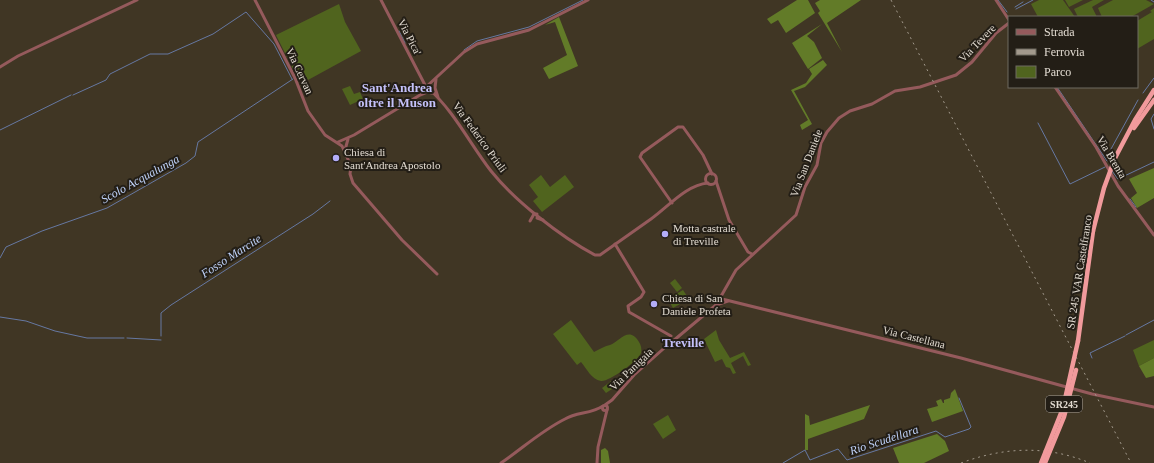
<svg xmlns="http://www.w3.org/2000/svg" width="1154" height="463" viewBox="0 0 1154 463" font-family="'Times New Roman',serif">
<rect width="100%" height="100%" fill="#403624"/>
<g fill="#50641e">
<path d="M1039,0H1063L1075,17H1038L1031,4Z"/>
<path d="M1065,0H1083L1069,7Z"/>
<path d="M1093,0H1104L1092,7L1097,17H1078L1074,9Z"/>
<path d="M1113,0H1146L1154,4L1131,17H1102L1098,8Z"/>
<path d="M339,4L345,22L361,51L308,80L304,73L297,77L276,35Z"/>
<path d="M1154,8V39L1137,49V21L1152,12L1150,11Z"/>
<path d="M350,86L354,94L360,92L363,99L350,105L342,89Z"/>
<path d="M541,175L550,187L565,175L574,187L542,212L533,201L538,197L529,185Z"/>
<path d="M675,279L682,288L677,292L670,283Z"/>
<path d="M683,290L689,299L673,308L668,299Z"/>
<path d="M571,320L594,352C600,349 605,346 610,345C619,342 629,325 639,342C641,345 642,349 641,353C638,361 609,382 601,381C591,379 587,369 581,362L577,365L553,334Z"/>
<path d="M716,330L719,340L730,358L744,352L751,365L748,366L743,356L731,363L736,373L733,374L730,368L726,367L722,359L715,362L704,339Z"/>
<path d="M1154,340V358L1139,366L1133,350Z"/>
<path d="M611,381L615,387L606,393L602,388Z"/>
<path d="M668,415L676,430L663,439L653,424Z"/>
</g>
<g fill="#627b28">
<path d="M797,0H808L815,13L786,33L778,20L771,24L767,19Z"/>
<path d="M820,0H861L827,23L842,52L818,13L820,11L815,3Z"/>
<path d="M559,17L578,66L549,79L543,68L567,55L555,22L545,25Z"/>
<path d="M822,24L807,36L814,42L822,58L808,69L792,43Z"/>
<path d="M823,60L827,65L805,87L794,91L812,124L802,130L800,125L808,120L791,90L806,83L812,74L809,69Z"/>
<path d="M1154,168V198L1137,208L1131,198L1137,193L1129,179Z"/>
<path d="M1154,358V376L1146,378L1139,366Z"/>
<path d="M955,389L963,411L932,422L927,409L938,406L936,401L941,399L943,403H944V400L950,398L951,393Z"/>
<path d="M870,405L864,419L808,439V450H805V414L809,416L810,425Z"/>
<path d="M937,434L945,441L949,451L924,463H899L893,448Z"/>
<path d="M605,448L608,451L610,463H601V450Z"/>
</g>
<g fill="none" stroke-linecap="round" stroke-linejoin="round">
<g stroke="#6678a2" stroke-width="1">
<path d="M998,0L1007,12"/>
<path d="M1151,0L1154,2"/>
<path d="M1015,7L1023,2"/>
<path d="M1016,9L1033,0"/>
<path d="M399,31L405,43"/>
<path d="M464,50L477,41L529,27L583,0"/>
<path d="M1057,87L1107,161"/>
<path d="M1143,93L1154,78"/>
<path d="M73,95L106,80L110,74L150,54H168L213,34L246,12L274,44L292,79"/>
<path d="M1154,114L1151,119L1154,129"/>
<path d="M1038,123L1070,184L1105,167"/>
<path d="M0,130L71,95"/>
<path d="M1111,149L1138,100"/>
<path d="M1112,171L1118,179L1154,162"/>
<path d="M1130,199L1136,207"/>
<path d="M0,258L6,247L42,231L107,208L186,163L195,156L198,142L293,79"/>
<path d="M0,317L26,321L55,331L87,338H124"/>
<path d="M1126,335L1154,320"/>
<path d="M161,336V313L171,305L313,214L330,201"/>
<path d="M127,338L161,340"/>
<path d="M1092,358L1090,353L1125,336"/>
<path d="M783,463L805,450L810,460L838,449L847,460L936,431L945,437L969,429L971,427L959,398"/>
</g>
<g stroke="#955a5c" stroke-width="3">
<path d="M255,0L295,78L308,111L325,135L342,146L351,166L350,174L353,183L402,240L437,274"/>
<path d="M381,0L426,87"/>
<path d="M996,0L1009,20"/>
<path d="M0,67L18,56L137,0"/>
<path d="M436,79L435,88L438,97"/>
<path d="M426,87L464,52L477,44L529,30L588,0"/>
<path d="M1055,87L1096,147L1118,186L1154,235"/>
<path d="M428,88C454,111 470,144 491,171C515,201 561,237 595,255H600C617,243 634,231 651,219C668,207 686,185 708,183"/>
<path d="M338,142L354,135L420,95L427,92L432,93"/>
<path d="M345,150L348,139"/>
<circle cx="711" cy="179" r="5.5"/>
<path d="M716,181L729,220L748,252L752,254"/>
<path d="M672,203L640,157L642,153L678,127H683L703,155L712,174"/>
<path d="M537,218L543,220"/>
<path d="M530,221L534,214H537"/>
<path d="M615,244L644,292L641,297L628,306L629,312L671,336"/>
<path d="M720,298L736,270L796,215L805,187L817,165L821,143L827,132L839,118L850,111L872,104L895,91L920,87L956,75L972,62L996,33L1009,23"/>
<path d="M722,299L961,358L1092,394L1154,407"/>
<path d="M668,341H673L716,305L728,301"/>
<path d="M605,405L612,400L634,375L671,342"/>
<circle cx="605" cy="408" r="2.5"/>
<path d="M501,463C523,448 541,431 565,419C577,412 591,414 603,406"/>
<path d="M597,463L598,447L607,410"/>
</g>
<g stroke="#f19a9c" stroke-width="4.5">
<path d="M1134,128L1154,100"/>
<path d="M1115,158L1135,120L1154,90"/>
<path d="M1078,341L1093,231"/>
</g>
<g stroke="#a2998c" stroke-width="1" stroke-dasharray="2 4" stroke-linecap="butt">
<path d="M891,0L1131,463"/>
<path d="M961,463C1004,447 1047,445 1090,463"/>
</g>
<g stroke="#f19a9c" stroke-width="4.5">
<path d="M1093,231L1104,188L1115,158"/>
<path d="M1041,463L1063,408L1078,341"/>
<path d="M1045,463L1064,417L1076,370"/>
</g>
</g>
<g fill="#b3adf9" stroke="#231e16" stroke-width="1.5">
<circle cx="336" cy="158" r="4"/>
<circle cx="665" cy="234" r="4"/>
<circle cx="654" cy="304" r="4"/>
</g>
<g text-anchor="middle" stroke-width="4" stroke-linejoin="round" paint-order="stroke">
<rect fill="#231e16" stroke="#a9a299" stroke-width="1" x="1046" y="396" width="36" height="16" rx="3"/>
<g font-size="10" font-weight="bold" fill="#e2dbd1">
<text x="1064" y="408">SR245</text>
</g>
<g font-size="11" fill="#e2dbd1" stroke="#231e16">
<text transform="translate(410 37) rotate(63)" y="4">Via Pica'</text>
<text transform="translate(977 43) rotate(-46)" y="4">Via Tevere</text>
<text transform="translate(300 71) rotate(65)" y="4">Via Cervan</text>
<text transform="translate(480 137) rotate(54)" y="4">Via Federico Priuli</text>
<text transform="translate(1112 157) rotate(59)" y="4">Via Brenta</text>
<text transform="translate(806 163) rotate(-69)" y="4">Via San Daniele</text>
<text transform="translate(1079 272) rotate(-81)" y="4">SR 245 VAR Castelfranco</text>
<text transform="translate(914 337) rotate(14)" y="4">Via Castellana</text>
<text transform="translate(631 369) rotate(-44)" y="4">Via Panigaia</text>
</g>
<g font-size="11" fill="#e2dbd1" stroke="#231e16" text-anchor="start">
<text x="344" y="156">Chiesa di<tspan x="344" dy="13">Sant'Andrea Apostolo</tspan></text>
<text x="673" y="232">Motta castrale<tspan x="673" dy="13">di Treville</tspan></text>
<text x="662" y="302">Chiesa di San<tspan x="662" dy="13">Daniele Profeta</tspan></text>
</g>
<g font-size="12" font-style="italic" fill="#bfd2f9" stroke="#231e16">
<text transform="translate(140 179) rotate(-29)" y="4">Scolo Acqualunga</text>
<text transform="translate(231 256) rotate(-33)" y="4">Fosso Marcite</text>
<text transform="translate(884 440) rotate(-18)" y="4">Rio Scudellara</text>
</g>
<g font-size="13" font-weight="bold" fill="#c4c1fa" stroke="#231e16">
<text x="397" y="92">Sant'Andrea<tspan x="397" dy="15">oltre il Muson</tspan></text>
<text x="683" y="347">Treville</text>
</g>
</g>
<rect x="1008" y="16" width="130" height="72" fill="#231e16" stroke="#6f6a61"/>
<rect x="1016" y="29" width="20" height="6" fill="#955a5c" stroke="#6f6a61"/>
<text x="1044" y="36" font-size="12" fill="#e2dbd1">Strada</text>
<rect x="1016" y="49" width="20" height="6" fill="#a2998c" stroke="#6f6a61"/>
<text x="1044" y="56" font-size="12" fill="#e2dbd1">Ferrovia</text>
<rect x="1016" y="66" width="20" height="12" fill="#50641e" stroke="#6f6a61"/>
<text x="1044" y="76" font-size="12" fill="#e2dbd1">Parco</text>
</svg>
